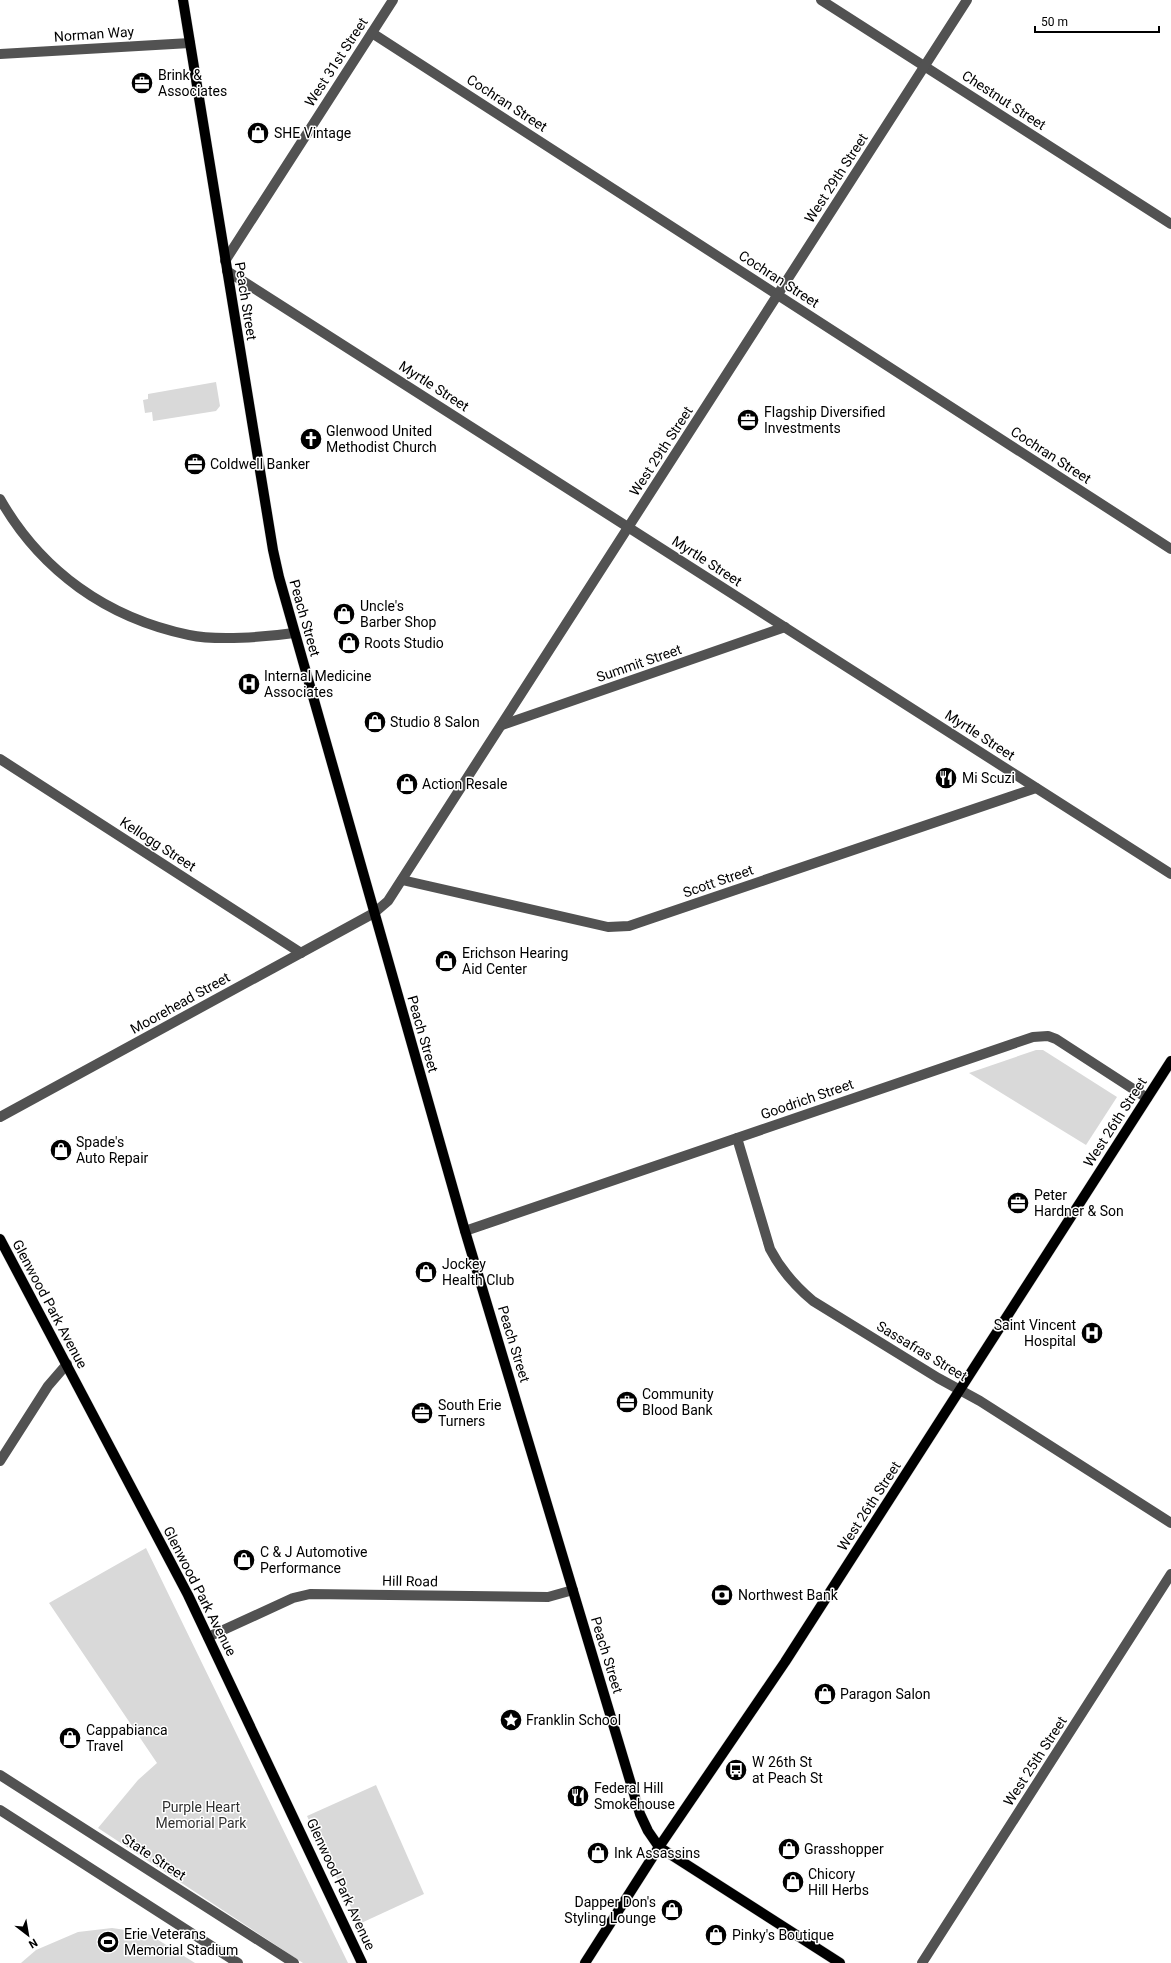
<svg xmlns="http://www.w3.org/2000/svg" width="1171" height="1963" viewBox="0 0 1171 1963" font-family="Roboto,sans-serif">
<rect width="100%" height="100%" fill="#fff"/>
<g fill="#d9d9d9">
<path d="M216,382L220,406L216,411L153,421L152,412L145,413L143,400L148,399V394Z"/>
<path d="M1036,1050H1043L1117,1097L1086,1145L969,1073Z"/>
<path d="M146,1548L348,1963H303L98,1828L138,1780L157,1763L49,1603Z"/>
<path d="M376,1785L424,1894L359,1924L307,1816Z"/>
<path d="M112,1928L147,1933L195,1963H21L36,1950L78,1932Z"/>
</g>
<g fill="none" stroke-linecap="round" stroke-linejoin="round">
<g stroke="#dbdbdb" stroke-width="11">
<g id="major">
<path d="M183,0L273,550L279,577L465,1231L640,1814L648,1831L659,1847L840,1963"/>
<path d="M0,1239L188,1595L362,1963"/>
<path d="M585,1963L659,1847L785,1662L1171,1061"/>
</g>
</g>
<g stroke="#525252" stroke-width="10">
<path d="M821,0L1171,224"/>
<path d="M372,33L1171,549"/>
<path d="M0,54L190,43"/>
<path d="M225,261L393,0"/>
<path d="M227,271L1171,874"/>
<path d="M0,499C41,571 107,618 189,635C217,641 266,637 294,633"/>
<path d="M502,725L785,627"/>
<path d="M0,759L301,953"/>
<path d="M402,880L608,927L629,926L1036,788"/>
<path d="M0,1117L374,913L388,901L967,0"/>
<path d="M737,1138L770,1249C781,1270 795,1286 813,1301L938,1378L980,1401L1171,1523"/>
<path d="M465,1231L1033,1037L1048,1036L1056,1039L1147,1098"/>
<path d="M0,1461L48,1386L67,1364"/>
<path d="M208,1637L293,1598L310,1594L548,1597L573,1590"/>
<path d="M0,1775L294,1963"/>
<path d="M0,1810L238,1963"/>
<path d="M922,1963L1171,1574"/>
</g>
<use href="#major" stroke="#000" stroke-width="10"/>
</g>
<defs>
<g id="office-disc" transform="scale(1.15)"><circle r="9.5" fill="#000" stroke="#fff"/><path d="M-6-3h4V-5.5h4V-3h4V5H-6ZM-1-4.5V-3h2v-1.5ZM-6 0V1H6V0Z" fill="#fff"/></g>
<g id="shop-disc" transform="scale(1.15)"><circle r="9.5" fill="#000" stroke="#fff"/><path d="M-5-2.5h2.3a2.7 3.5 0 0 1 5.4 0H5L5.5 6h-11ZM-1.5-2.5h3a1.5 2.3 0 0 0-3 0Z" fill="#fff"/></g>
<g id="church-disc" transform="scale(1.15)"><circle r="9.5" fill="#000" stroke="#fff"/><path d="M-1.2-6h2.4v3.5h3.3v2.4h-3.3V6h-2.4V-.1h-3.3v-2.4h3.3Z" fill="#fff"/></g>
<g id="hospital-disc" transform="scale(1.15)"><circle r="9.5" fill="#000" stroke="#fff"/><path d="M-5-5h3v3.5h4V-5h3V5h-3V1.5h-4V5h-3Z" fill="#fff"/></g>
<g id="restaurant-disc" transform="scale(1.15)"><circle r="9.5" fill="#000" stroke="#fff"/><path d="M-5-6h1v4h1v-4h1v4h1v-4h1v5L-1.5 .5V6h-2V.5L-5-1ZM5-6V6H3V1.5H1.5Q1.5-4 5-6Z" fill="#fff"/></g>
<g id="bank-disc" transform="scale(1.15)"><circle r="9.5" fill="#000" stroke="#fff"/><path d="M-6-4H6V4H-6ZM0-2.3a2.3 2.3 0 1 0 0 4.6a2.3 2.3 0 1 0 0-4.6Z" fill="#fff"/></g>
<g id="sight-disc" transform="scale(1.15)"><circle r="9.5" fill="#000" stroke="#fff"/><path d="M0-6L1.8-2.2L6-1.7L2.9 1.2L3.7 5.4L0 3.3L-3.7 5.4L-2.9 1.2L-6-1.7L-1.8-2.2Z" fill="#fff"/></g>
<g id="bus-disc" transform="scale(1.15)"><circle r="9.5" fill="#000" stroke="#fff"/><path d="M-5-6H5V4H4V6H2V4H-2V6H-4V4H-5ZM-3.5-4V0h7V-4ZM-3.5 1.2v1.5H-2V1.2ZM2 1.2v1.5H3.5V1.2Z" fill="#fff"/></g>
<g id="stadium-disc" transform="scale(1.15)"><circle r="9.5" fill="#000" stroke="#fff"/><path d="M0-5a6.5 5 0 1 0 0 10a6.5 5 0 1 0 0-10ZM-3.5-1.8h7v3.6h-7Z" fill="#fff"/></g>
</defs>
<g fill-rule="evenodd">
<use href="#office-disc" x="142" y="83"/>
<use href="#shop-disc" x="258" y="133"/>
<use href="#office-disc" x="748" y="420"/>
<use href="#church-disc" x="311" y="439"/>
<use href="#office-disc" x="195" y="464"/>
<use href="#shop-disc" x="344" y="614"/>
<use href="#shop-disc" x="349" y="643"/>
<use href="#hospital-disc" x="249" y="684"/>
<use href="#shop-disc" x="375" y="722"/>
<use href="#restaurant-disc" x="946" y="778"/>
<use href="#shop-disc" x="407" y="784"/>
<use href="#shop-disc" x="446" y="961"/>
<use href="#shop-disc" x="61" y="1150"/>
<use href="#office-disc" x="1018" y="1203"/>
<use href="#shop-disc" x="426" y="1272"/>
<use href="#hospital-disc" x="1092" y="1333"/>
<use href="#office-disc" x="627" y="1402"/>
<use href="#office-disc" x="422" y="1413"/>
<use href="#shop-disc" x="244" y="1560"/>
<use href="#bank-disc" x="722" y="1595"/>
<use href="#shop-disc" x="825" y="1694"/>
<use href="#sight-disc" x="511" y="1720"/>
<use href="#shop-disc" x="70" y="1738"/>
<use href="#bus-disc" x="736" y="1770"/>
<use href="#restaurant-disc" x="578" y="1796"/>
<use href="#shop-disc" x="789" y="1849"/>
<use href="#shop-disc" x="598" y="1853"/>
<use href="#shop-disc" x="793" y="1882"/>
<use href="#shop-disc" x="672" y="1910"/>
<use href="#shop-disc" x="716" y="1935"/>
<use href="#stadium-disc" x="108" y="1942"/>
</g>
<g text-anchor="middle" stroke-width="3" stroke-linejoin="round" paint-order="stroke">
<g font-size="14" fill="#000" stroke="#fff">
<text transform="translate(94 34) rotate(-4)" y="5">Norman Way</text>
<text transform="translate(336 62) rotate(-57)" y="5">West 31st Street</text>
<text transform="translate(1004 100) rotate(33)" y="5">Chestnut Street</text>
<text transform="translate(507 103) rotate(33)" y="5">Cochran Street</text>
<text transform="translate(836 178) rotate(-57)" y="5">West 29th Street</text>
<text transform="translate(779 279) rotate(33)" y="5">Cochran Street</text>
<text transform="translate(246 301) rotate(81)" y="5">Peach Street</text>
<text transform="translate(434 386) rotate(33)" y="5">Myrtle Street</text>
<text transform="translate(661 451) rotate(-57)" y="5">West 29th Street</text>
<text transform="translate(1051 455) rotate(33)" y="5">Cochran Street</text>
<text transform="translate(707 561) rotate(33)" y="5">Myrtle Street</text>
<text transform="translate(305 618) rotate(74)" y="5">Peach Street</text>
<text transform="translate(639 663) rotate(-19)" y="5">Summit Street</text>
<text transform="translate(980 735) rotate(33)" y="5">Myrtle Street</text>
<text transform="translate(158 844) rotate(33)" y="5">Kellogg Street</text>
<text transform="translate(718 881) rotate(-19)" y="5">Scott Street</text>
<text transform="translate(180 1003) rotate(-29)" y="5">Moorehead Street</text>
<text transform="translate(423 1034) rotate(74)" y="5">Peach Street</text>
<text transform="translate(807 1099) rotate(-19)" y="5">Goodrich Street</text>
<text transform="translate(1115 1122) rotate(-57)" y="5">West 26th Street</text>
<text transform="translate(50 1304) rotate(62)" y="5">Glenwood Park Avenue</text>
<text transform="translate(514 1344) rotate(73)" y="5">Peach Street</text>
<text transform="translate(922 1351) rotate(31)" y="5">Sassafras Street</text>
<text transform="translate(869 1506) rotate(-57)" y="5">West 26th Street</text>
<text transform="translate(410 1581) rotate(1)" y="5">Hill Road</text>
<text transform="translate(200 1591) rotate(63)" y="5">Glenwood Park Avenue</text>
<text transform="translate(607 1655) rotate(73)" y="5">Peach Street</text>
<text transform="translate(1035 1761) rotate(-57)" y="5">West 25th Street</text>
<text transform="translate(154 1857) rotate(33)" y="5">State Street</text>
<text transform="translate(341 1884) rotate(65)" y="5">Glenwood Park Avenue</text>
</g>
<g font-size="14" fill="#000" stroke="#fff" text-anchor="start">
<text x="158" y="80">Brink &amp;<tspan x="158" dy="16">Associates</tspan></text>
<text x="274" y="138">SHE Vintage</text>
<text x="764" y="417">Flagship Diversified<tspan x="764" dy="16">Investments</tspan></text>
<text x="326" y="436">Glenwood United<tspan x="326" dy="16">Methodist Church</tspan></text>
<text x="210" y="469">Coldwell Banker</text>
<text x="360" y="611">Uncle's<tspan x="360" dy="16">Barber Shop</tspan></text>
<text x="364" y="648">Roots Studio</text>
<text x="264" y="681">Internal Medicine<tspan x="264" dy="16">Associates</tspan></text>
<text x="390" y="727">Studio 8 Salon</text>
<text x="962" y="783">Mi Scuzi</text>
<text x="422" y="789">Action Resale</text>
<text x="462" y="958">Erichson Hearing<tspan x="462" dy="16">Aid Center</tspan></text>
<text x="76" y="1147">Spade's<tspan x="76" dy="16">Auto Repair</tspan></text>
<text x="1034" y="1200">Peter<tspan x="1034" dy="16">Hardner &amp; Son</tspan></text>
<text x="442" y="1269">Jockey<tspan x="442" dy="16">Health Club</tspan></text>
<text x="1076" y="1330" text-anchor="end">Saint Vincent<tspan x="1076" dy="16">Hospital</tspan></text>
<text x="642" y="1399">Community<tspan x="642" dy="16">Blood Bank</tspan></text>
<text x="438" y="1410">South Erie<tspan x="438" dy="16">Turners</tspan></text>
<text x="260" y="1557">C &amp; J Automotive<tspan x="260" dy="16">Performance</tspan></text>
<text x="738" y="1600">Northwest Bank</text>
<text x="840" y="1699">Paragon Salon</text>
<text x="526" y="1725">Franklin School</text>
<text x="86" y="1735">Cappabianca<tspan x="86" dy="16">Travel</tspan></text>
<text x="752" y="1767">W 26th St<tspan x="752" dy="16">at Peach St</tspan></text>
<text x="594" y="1793">Federal Hill<tspan x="594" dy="16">Smokehouse</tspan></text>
<text x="804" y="1854">Grasshopper</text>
<text x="614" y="1858">Ink Assassins</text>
<text x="808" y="1879">Chicory<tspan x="808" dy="16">Hill Herbs</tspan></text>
<text x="656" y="1907" text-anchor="end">Dapper Don's<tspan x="656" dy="16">Styling Lounge</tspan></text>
<text x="124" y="1939">Erie Veterans<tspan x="124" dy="16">Memorial Stadium</tspan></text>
<text x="732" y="1940">Pinky's Boutique</text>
</g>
<g font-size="14" fill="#303030" stroke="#fff">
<text x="201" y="1812">Purple Heart<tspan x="201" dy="16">Memorial Park</tspan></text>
</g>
</g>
<g transform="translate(28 1935) rotate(149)" stroke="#ffffff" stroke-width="3" paint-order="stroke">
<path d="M0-3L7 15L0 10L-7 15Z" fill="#000000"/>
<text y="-6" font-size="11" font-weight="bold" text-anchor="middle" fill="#000000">N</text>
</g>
<path d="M1035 26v6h124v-6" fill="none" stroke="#000000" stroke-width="2"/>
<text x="1041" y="26" font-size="12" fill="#000000" stroke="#ffffff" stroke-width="3" paint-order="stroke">50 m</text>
</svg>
